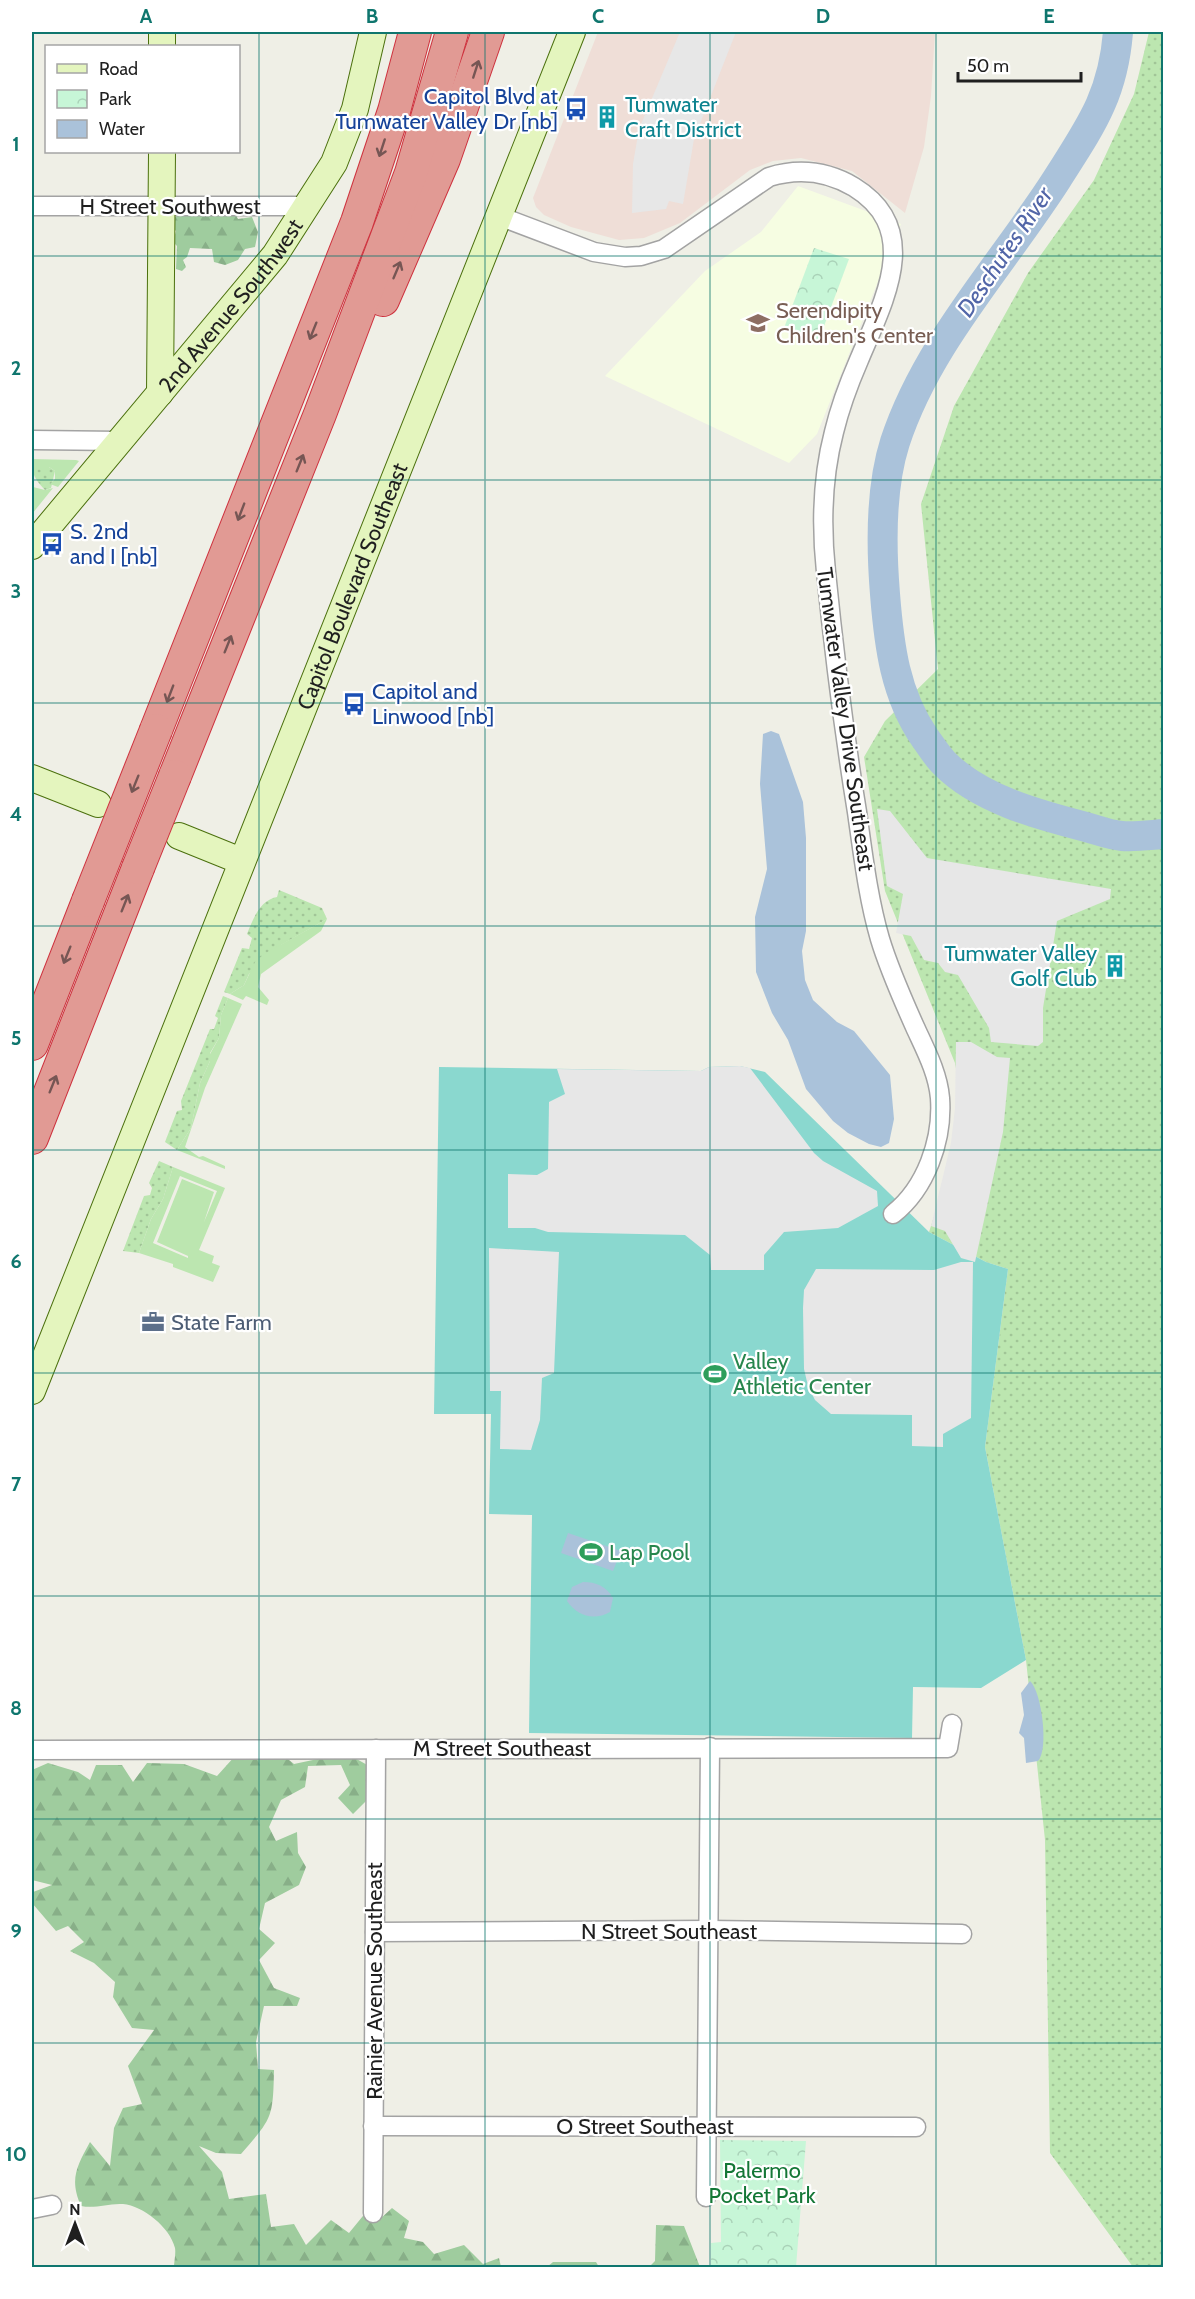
<svg xmlns="http://www.w3.org/2000/svg" width="1195" height="2299" viewBox="0 0 1195 2299" font-family="Cabin,sans-serif">
<defs>
<pattern id="grass-dots" width="8" height="8" patternUnits="userSpaceOnUse" patternTransform="scale(1.5)"><rect width="8" height="8" fill="#bce6b0"/><path d="M2 2h.1M6 6h.1" fill="none" stroke="#a1c597" stroke-width="1.8" stroke-linecap="round"/></pattern>
<pattern id="forest-firs" width="22" height="20" patternUnits="userSpaceOnUse" patternTransform="scale(1.5)"><rect width="22" height="20" fill="#9fcc9e"/><path d="M5 1l3.5 6h-7zM16 11l3.5 6h-7z" fill="#88af88"/></pattern>
<pattern id="park-crowns" width="20" height="18" patternUnits="userSpaceOnUse" patternTransform="scale(1.5)"><rect width="20" height="18" fill="#c7f6d7"/><path d="M2 6a3 3 0 1 1 6 0M12 15a3 3 0 1 1 6 0" fill="none" stroke="#aad2b8"/></pattern>
</defs>
<rect width="100%" height="100%" fill="#efefe6"/>
<path fill="#efded7" d="M598,32H935L931,96L924,147L905,213L852,171L801,158L773,161L750,170L680,223L644,238L619,240L571,227L544,215L536,207L533,198Z"/>
<path fill="#f6fde2" d="M798,186L901,224L817,434L789,463L605,376L705,271L761,232Z"/>
<g fill="url(#grass-dots)">
<path d="M1149,32H1163V2267H1133L1050,2153L1045,1840L1026,1660L985,1447L1008,1269L986,1262L929,1232L950,1168L963,1111L955,1063L885,891L864,757L885,721L938,669L921,504L954,406L1028,273L1094,180L1134,94Z"/>
<path d="M32,465L49,467L55,471L51,488L45,490C38,483 32,475 32,465Z"/>
<path d="M279,890L322,908L327,919L281,945L249,974L244,985L230,994L224,992L242,948L249,949L252,938L247,934C253,919 260,900 277,897Z"/>
<path d="M223,996L228,998L221,1015L219,1038L210,1053V1061L200,1083L191,1128L177,1150L165,1142L177,1111L182,1110L181,1101L210,1029H214L218,1018L215,1016Z"/>
<path d="M159,1161L173,1167L163,1199L151,1219L139,1253L123,1251L144,1196L150,1195L152,1188L149,1183Z"/>
</g>
<g fill="url(#forest-firs)">
<path d="M232,208L238,219L252,217L258,232L255,247L245,249L238,260L225,265L214,262L212,249L190,248L187,257L183,260L186,267L182,271L176,269L177,246L173,242L176,231L173,228L174,218L181,213Z"/>
<path d="M346,1753L369,1766L366,1801L353,1814L338,1798L350,1785L341,1765L308,1766L305,1787L281,1800L269,1827L276,1841L297,1832L298,1853L306,1867L299,1885L265,1903L259,1929L275,1943L259,1960L274,1988L300,1998L297,2006H264L256,2042L258,2069L274,2070C273,2119 272,2118 241,2154L216,2153L199,2146L222,2172L229,2199L266,2194L271,2227L294,2224L306,2245L331,2220L349,2233L367,2211L379,2220L392,2208L409,2221L404,2238L423,2242L434,2254L464,2245L483,2264L499,2258L501,2267H174C174,2262 176,2254 175,2248C170,2227 143,2206 123,2204C108,2203 96,2209 81,2206C69,2179 77,2166 90,2142L110,2166L114,2128L123,2108L142,2104L128,2066L154,2030L132,2028L113,1997L115,1982L94,1963L70,1951L84,1942L68,1926L56,1931L32,1903L33,1892L52,1885L32,1880V1770L48,1763L78,1772L90,1780L96,1765H122L133,1782L147,1763L184,1764L217,1776L235,1756H284L294,1764Z"/>
<path d="M656,2225L684,2226L700,2267H649L655,2261Z"/>
<path d="M553,2262H596L599,2267H547Z"/>
</g>
<g fill="url(#park-crowns)">
<path d="M814,248L849,259L818,342L784,328Z"/>
<path d="M720,2140L806,2141L796,2267H711V2243L721,2242Z"/>
</g>
<g fill="#bce6b0" fill-rule="evenodd">
<path d="M32,459L76,460L79,461L58,487L50,484L55,479V471L49,467H34Z"/>
<path d="M33,487L45,490L53,488L32,514Z"/>
<path d="M327,919L321,931L261,974L258,987L269,1000L267,1005L246,996L243,1000L230,994L244,985L255,962L264,954Z"/>
<path d="M228,998L242,1004L205,1088L185,1147L199,1157L203,1156L225,1166V1169L177,1150L191,1128L200,1083L210,1061V1054L219,1038L221,1015Z"/>
<path d="M173,1167L225,1188L199,1250L214,1256L212,1263L220,1266L213,1282L173,1267V1264L139,1253L151,1219L163,1199ZM180,1176L217,1191L204,1222L214,1192L182,1179L157,1242L188,1256V1258L153,1243Z"/>
</g>
<path fill="#8ad8cf" d="M740,1066L765,1072L929,1232L986,1262L1008,1269L985,1447L1026,1660L981,1688L913,1687L912,1738L529,1733L532,1515L489,1514L491,1414H434L439,1067L701,1071L709,1067Z"/>
<g fill="#e7e7e7">
<path d="M680,32H736L694,139L683,204L669,201L666,209L632,213L633,164L639,129Z"/>
<path d="M877,809L890,811L927,858L1111,889L1110,899L1057,921L1043,1008V1042L1038,1046L991,1042L989,1028L958,975L945,972L938,963L924,960L911,936L896,933L903,894L887,886Z"/>
<path d="M956,1042H971L997,1057L1010,1058L1003,1132L975,1262L961,1258L945,1231L931,1226L951,1143L955,1109Z"/>
<path d="M740,1066L750,1068L814,1153L823,1161L877,1191L878,1206L838,1228L784,1232L764,1255V1270H711L710,1255L685,1235L548,1232L535,1228H508V1174L537,1175L548,1169L549,1102L565,1094L557,1069L701,1071L709,1067Z"/>
<path d="M489,1248L559,1252L554,1373L542,1378L540,1420L531,1450L500,1449L501,1391H490Z"/>
<path d="M961,1262H973L971,1418L943,1434V1447L912,1446V1415L831,1414L815,1400L808,1386L804,1369L803,1308L804,1290L816,1269L934,1270Z"/>
</g>
<g fill="#aac2da">
<path d="M771,731L779,734L803,802L806,838V931L802,951L805,980L813,1000L837,1022L854,1031L890,1075L894,1119L889,1143L881,1147L869,1144L848,1133L833,1121L806,1089L788,1040L772,1013L756,972L755,917L767,869L760,784L763,734Z"/>
<path d="M568,1533L621,1551L613,1571L561,1553Z"/>
<path d="M583,1582C596,1582 606,1586 613,1598L610,1612C594,1621 577,1616 567,1601L572,1587Z"/>
<path d="M1030,1681C1042,1692 1049,1750 1038,1761L1026,1763L1024,1738L1019,1733L1024,1715L1021,1693Z"/>
</g>
<g fill="none" stroke-linecap="round" stroke-linejoin="round">
<path stroke="#aac2da" stroke-width="30" d="M1118,32C1113,96 1090,127 1057,179C1002,265 927,344 895,442C880,489 881,545 885,594C889,645 895,695 925,738C931,746 937,756 944,763C979,799 1039,815 1086,827C1097,830 1110,835 1122,836C1135,837 1150,835 1164,834"/>
<g stroke="#a3a3a3" stroke-width="21">
<g id="street">
<path d="M32,206H308"/>
<path d="M499,216L594,252L625,257L641,256L664,249L769,177C798,168 827,171 854,187C924,230 883,302 859,360C849,383 840,407 834,432C822,478 821,525 826,572C834,652 844,732 857,812C863,854 868,898 880,939C889,969 902,998 915,1027C925,1049 938,1073 940,1098C943,1140 926,1188 893,1214"/>
<path d="M32,440L120,441"/>
<path d="M32,1750L948,1748L952,1724"/>
<path d="M375,1932L709,1930L962,1934"/>
<path d="M373,2126L916,2127"/>
<path d="M706,2197L710,1747"/>
<path d="M32,2209L52,2205"/>
<path d="M373,2213L376,1749"/>
</g>
</g>
<g stroke="#4b700d" stroke-width="28">
<g id="secondary">
<path d="M162,46V32"/>
<path d="M160,393L162,152"/>
<path id="s1" d="M32,546L275,255L334,163L355,109L373,32"/>
<path d="M32,778L98,804"/>
<path d="M179,836L241,861"/>
<path id="s2" d="M32,1391L572,32"/>
</g>
</g>
<g stroke="#ce323e" stroke-width="34">
<g id="highway">
<path d="M383,300L444,159L488,32"/>
<path d="M156,730L357,222L394,111L415,32"/>
<path d="M175,776L320,414L411,173L452,32"/>
<path d="M32,1044L88,901"/>
<path d="M32,1138L138,868"/>
</g>
</g>
<use href="#street" stroke="#fff" stroke-width="18"/>
<use href="#secondary" stroke="#e4f5be" stroke-width="26"/>
<use href="#highway" stroke="#e19a94" stroke-width="32"/>
<g stroke="#ce323e" stroke-width="34" stroke-linecap="butt">
<g id="highway-bridge">
<path d="M138,868L175,776"/>
<path d="M88,901L156,730"/>
</g>
</g>
<use href="#highway-bridge" stroke="#e19a94" stroke-width="32"/>
</g>
<defs><path id="oneway-shaft" d="M-6 0H5M1.5-3L5.5 0L1.5 3" fill="none" stroke-width="1.6" stroke-linecap="round" stroke-linejoin="round" transform="scale(1.5)"/></defs>
<g stroke="#765654">
<use href="#oneway-shaft" transform="translate(476 69) rotate(-72)"/>
<use href="#oneway-shaft" transform="translate(382 148) rotate(108)"/>
<use href="#oneway-shaft" transform="translate(397 270) rotate(-67)"/>
<use href="#oneway-shaft" transform="translate(313 331) rotate(112)"/>
<use href="#oneway-shaft" transform="translate(300 463) rotate(-68)"/>
<use href="#oneway-shaft" transform="translate(241 512) rotate(111)"/>
<use href="#oneway-shaft" transform="translate(228 644) rotate(-68)"/>
<use href="#oneway-shaft" transform="translate(170 694) rotate(111)"/>
<use href="#oneway-shaft" transform="translate(135 784) rotate(112)"/>
<use href="#oneway-shaft" transform="translate(125 903) rotate(-68)"/>
<use href="#oneway-shaft" transform="translate(67 955) rotate(112)"/>
<use href="#oneway-shaft" transform="translate(53 1084) rotate(-68)"/>
</g>
<path fill="none" stroke="#0f766e" stroke-width="1.5" stroke-opacity="0.55" d="M259,32V2268M485,32V2268M710,32V2268M936,32V2268M32,256H1164M32,480H1164M32,703H1164M32,926H1164M32,1150H1164M32,1373H1164M32,1596H1164M32,1819H1164M32,2043H1164"/>
<defs>
<g id="bus-bare" transform="scale(1.8)"><path d="M-5-6H5V4H4V6H2V4H-2V6H-4V4H-5ZM-3.5-4V0h7V-4ZM-3.5 1.2v1.5H-2V1.2ZM2 1.2v1.5H3.5V1.2Z" fill="#1a4fb4" stroke="#fff" stroke-width="2.5" paint-order="stroke"/></g>
<g id="building-bare" transform="scale(1.8)"><path d="M-4-6H4V6H1V3H-1V6H-4ZM-2.5-4.3h1.7v1.8h-1.7ZM.8-4.3h1.7v1.8H.8ZM-2.5-1h1.7V.8h-1.7ZM.8-1h1.7V.8H.8Z" fill="#0f9aa8" stroke="#fff" stroke-width="2.5" paint-order="stroke"/></g>
<g id="school-bare" transform="scale(1.8)"><path d="M0-5L7-2L0 1L-7-2ZM-4 1L0 2.5L4 1V4Q0 6-4 4Z" fill="#8d6e63" stroke="#fff" stroke-width="2.5" paint-order="stroke"/></g>
<g id="office-bare" transform="scale(1.8)"><path d="M-6-3h4V-5.5h4V-3h4V5H-6ZM-1-4.5V-3h2v-1.5ZM-6 0V1H6V0Z" fill="#5c6f8a" stroke="#fff" stroke-width="2.5" paint-order="stroke"/></g>
<g id="stadium-bare" transform="scale(1.8)"><path d="M0-5a6.5 5 0 1 0 0 10a6.5 5 0 1 0 0-10ZM-3.5-1.8h7v3.6h-7Z" fill="#2e9e5b" stroke="#fff" stroke-width="2.5" paint-order="stroke"/></g>
</defs>
<g fill-rule="evenodd">
<use href="#bus-bare" x="576" y="109"/>
<use href="#building-bare" x="607" y="117"/>
<use href="#school-bare" x="758" y="323"/>
<use href="#bus-bare" x="52" y="544"/>
<use href="#bus-bare" x="354" y="704"/>
<use href="#building-bare" x="1115" y="966"/>
<use href="#office-bare" x="153" y="1322"/>
<use href="#stadium-bare" x="715" y="1374"/>
<use href="#stadium-bare" x="591" y="1552"/>
</g>
<g text-anchor="middle" stroke-width="4.5" stroke-linejoin="round" paint-order="stroke">
<g font-size="22" fill="#164399" stroke="#fff" text-anchor="start">
<text x="558" y="104" text-anchor="end">Capitol Blvd at<tspan x="558" dy="25">Tumwater Valley Dr [nb]</tspan></text>
<text x="70" y="539">S. 2nd<tspan x="70" dy="25">and I [nb]</tspan></text>
<text x="372" y="699">Capitol and<tspan x="372" dy="25">Linwood [nb]</tspan></text>
</g>
<g font-size="22" fill="#0d838f" stroke="#fff" text-anchor="start">
<text x="625" y="112">Tumwater<tspan x="625" dy="25">Craft District</tspan></text>
<text x="1097" y="961" text-anchor="end">Tumwater Valley<tspan x="1097" dy="25">Golf Club</tspan></text>
</g>
<g font-size="22" fill="#1f1f1f" stroke="#fff">
<text x="170" y="214">H Street Southwest</text>
<text dy="8" stroke="none"><textPath href="#s1" startOffset="312">2nd Avenue Southwest</textPath></text>
<text dy="8" stroke="none"><textPath href="#s2" startOffset="866">Capitol Boulevard Southeast</textPath></text>
<text transform="translate(846 719) rotate(82)" y="8">Tumwater Valley Drive Southeast</text>
<text x="502" y="1756">M Street Southeast</text>
<text x="669" y="1939">N Street Southeast</text>
<text transform="translate(374 1981) rotate(-90)" y="8">Rainier Avenue Southeast</text>
<text x="645" y="2134">O Street Southeast</text>
</g>
<g font-size="22" fill="#785e54" stroke="#fff" text-anchor="start">
<text x="776" y="318">Serendipity<tspan x="776" dy="25">Children's Center</tspan></text>
</g>
<g font-size="22" fill="#4e5e75" stroke="#fff" text-anchor="start">
<text x="171" y="1330">State Farm</text>
</g>
<g font-size="22" fill="#27864d" stroke="#fff" text-anchor="start">
<text x="733" y="1369">Valley<tspan x="733" dy="25">Athletic Center</tspan></text>
<text x="609" y="1560">Lap Pool</text>
</g>
<g font-size="22" fill="#147736" stroke="#fff">
<text x="762" y="2178">Palermo<tspan x="762" dy="25">Pocket Park</tspan></text>
</g>
<g font-size="24" font-style="italic" fill="#5266a8" stroke="#fff">
<text transform="translate(1005 252) rotate(-56)" y="8">Deschutes River</text>
</g>
</g>
<rect width="1195" height="2299" fill="none" stroke="#ffffff" stroke-width="66"/>
<rect x="45" y="45" width="195" height="108" fill="#ffffff" stroke="#a5a5a5" stroke-width="1.5"/>
<rect x="57" y="64" width="30" height="9" fill="#e4f5be" stroke="#a5a5a5" stroke-width="1.5"/>
<text x="99" y="75" font-size="18" fill="#1f1f1f">Road</text>
<rect x="57" y="90" width="30" height="18" fill="url(#park-crowns)" stroke="#a5a5a5" stroke-width="1.5"/>
<text x="99" y="105" font-size="18" fill="#1f1f1f">Park</text>
<rect x="57" y="120" width="30" height="18" fill="#aac2da" stroke="#a5a5a5" stroke-width="1.5"/>
<text x="99" y="135" font-size="18" fill="#1f1f1f">Water</text>
<g transform="translate(75 2224)" stroke="#ffffff" stroke-width="4.5" paint-order="stroke">
<path d="M0-4.5L10 22L0 15L-10 22Z" fill="#1f1f1f"/>
<text y="-9" font-size="16" font-weight="bold" text-anchor="middle" fill="#1f1f1f">N</text>
</g>
<path d="M958 72v9h123v-9" fill="none" stroke="#1f1f1f" stroke-width="3"/>
<text x="967" y="72" font-size="18" fill="#1f1f1f" stroke="#ffffff" stroke-width="4.5" paint-order="stroke">50 m</text>
<rect x="33" y="33" width="1129" height="2233" fill="none" stroke="#0f766e" stroke-width="2"/>
<g font-size="20" text-anchor="middle" font-weight="bold" fill="#0f766e">
<text x="146" y="23">A</text>
<text x="372" y="23">B</text>
<text x="598" y="23">C</text>
<text x="823" y="23">D</text>
<text x="1049" y="23">E</text>
<text x="16" y="151">1</text>
<text x="16" y="375">2</text>
<text x="16" y="598">3</text>
<text x="16" y="821">4</text>
<text x="16" y="1045">5</text>
<text x="16" y="1268">6</text>
<text x="16" y="1491">7</text>
<text x="16" y="1715">8</text>
<text x="16" y="1938">9</text>
<text x="16" y="2161">10</text>
</g>
</svg>
